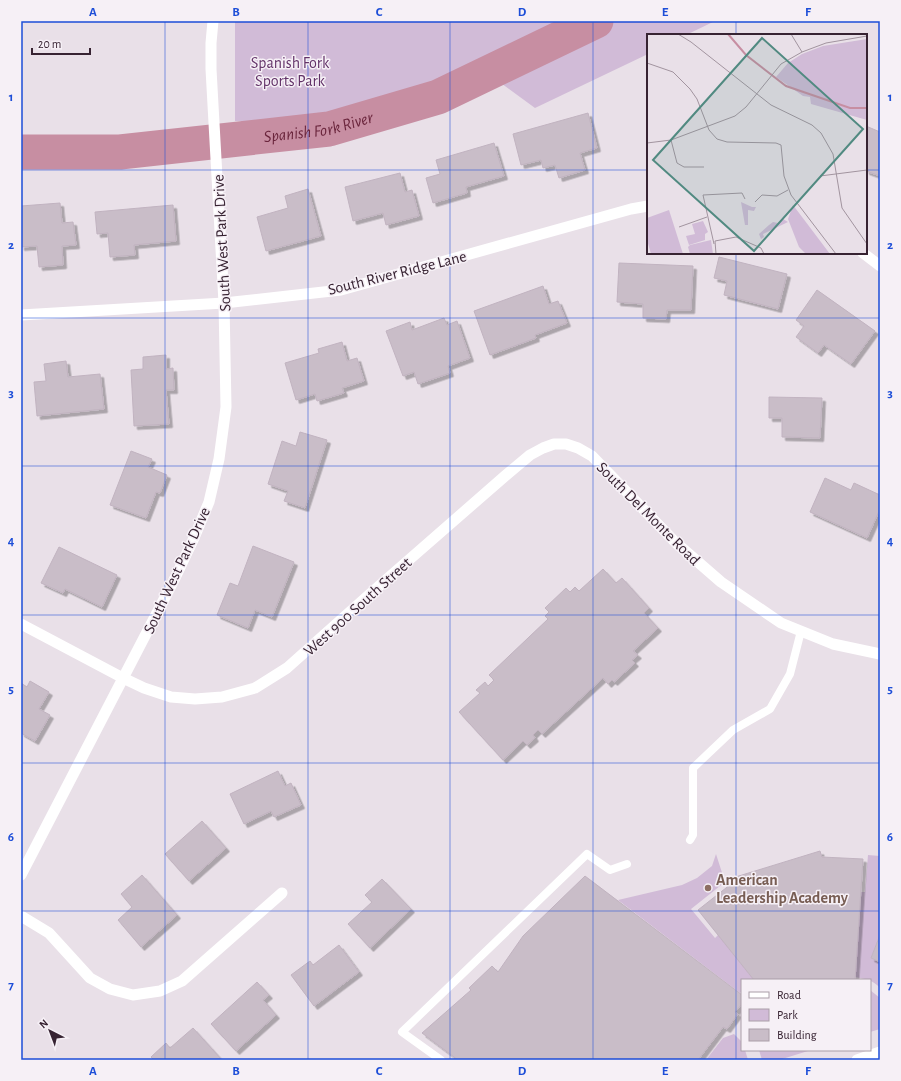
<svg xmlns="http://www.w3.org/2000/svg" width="901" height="1081" viewBox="0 0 901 1081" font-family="'Alegreya Sans',sans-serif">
<defs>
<filter id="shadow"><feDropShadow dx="3.5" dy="3.5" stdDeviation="0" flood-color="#0004"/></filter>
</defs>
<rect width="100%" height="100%" fill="#e9e0e8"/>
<g fill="#d1bbd7">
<path d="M235,21H715L686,35H648V54L535,108L494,78L456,100L241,128V121H235Z"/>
<path d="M716,854L725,882L691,909L715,938L718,935L754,980H742V991L740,993L618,900L682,885L697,878L712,866Z"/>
<path d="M868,855L880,856V935L871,958L880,962V988C873,980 866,979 855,977L861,892H865Z"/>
<path d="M870,990L880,998V1029L870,1032Z"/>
<path d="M734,1034L742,1042V1050H745L748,1060H706L723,1038Z"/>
<path d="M759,1050H808V1051L779,1060H762Z"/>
</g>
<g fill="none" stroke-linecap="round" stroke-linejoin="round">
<path stroke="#c78ea2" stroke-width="35" id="s1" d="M21,152H120L329,129L438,97L596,21"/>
</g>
<g fill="#c9bdc8" stroke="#c1b3c0" filter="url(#shadow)">
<path d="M588,113L597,148L580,153L585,170L559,178L555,165L543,168L541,160L521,165L513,134Z"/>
<path d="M866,126L880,132V176L866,171Z"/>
<path d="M494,143L504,176L466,187L467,193L433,203L426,178L440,174L436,160Z"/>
<path d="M400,173L405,192L412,190L419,216L386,225L383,213L353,221L345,187Z"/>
<path d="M308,189L321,236L266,251L257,217L288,208L285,196Z"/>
<path d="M60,203L62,223L73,222L76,245L62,246L63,265L39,267L37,246L21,247V206Z"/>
<path d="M173,205L176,241L134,245L135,255L110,257L108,233L97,234L95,212Z"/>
<path d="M719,257L787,274L778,309L724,295L727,281L714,278Z"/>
<path d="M619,263L693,266L691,310H667L666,319L643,318V304L617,302Z"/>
<path d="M543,286L549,304L558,301L567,323L535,335L536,338L490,355L474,311Z"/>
<path d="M817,290L875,331L851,364L824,345L818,353L796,337L804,326L796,320Z"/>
<path d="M444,318L447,325L457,321L470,358L448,366L450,373L418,384L414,372L403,376L386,331L410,322L412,330Z"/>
<path d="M342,342L347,361L357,358L364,381L342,388L344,393L317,401L315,394L296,400L285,363L319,353L318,349Z"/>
<path d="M166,355V369L173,368L174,390H166L169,424L134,426L131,370L143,369V357Z"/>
<path d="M66,361L68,377L100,374L104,409L37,416L34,382L46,381L44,364Z"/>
<path d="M769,397L822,398L820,438L782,437V418H769Z"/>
<path d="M300,432L327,440L305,508L284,501L288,491L268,484L282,441L296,446Z"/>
<path d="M131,451L152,459L148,467L167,475L160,493L156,492L146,518L110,505Z"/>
<path d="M825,478L851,490L854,483L880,495V509L867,538L810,512Z"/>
<path d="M253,546L294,562L272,617L255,610L248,628L217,615L230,583L238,586Z"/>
<path d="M59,547L117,575L102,607L65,589L63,593L41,583Z"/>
<path d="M603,569L616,583L622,578L649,608L644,613L658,628L633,651L638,655L632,660L635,663L614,682L612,680L608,684L603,678L542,734L538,730L533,735L535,738L527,745L523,741L503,760L459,712L480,693L476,690L485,682L488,686L494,680L489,675L548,619L545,616L549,612L545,608L566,588L570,592L575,587L579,591Z"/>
<path d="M30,681L49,692L39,709L50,715L35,741L21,733V683L27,687Z"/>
<path d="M278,771L285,786L291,783L301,805L274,817L271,811L244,824L230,794Z"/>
<path d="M202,821L226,848L189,881L165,854Z"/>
<path d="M820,851L822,857L863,859L855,980H754L698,910L731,884L729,879Z"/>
<path d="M142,875L177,915L141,947L118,920L132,907L121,894Z"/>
<path d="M585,876L742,995V1004L735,1012L738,1014L727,1029L723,1027L698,1060H458L422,1033L471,990L469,988L492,966L498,972L523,936Z"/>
<path d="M382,879L411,909L370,948L348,924L372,902L365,895Z"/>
<path d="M880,935V962L871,958Z"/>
<path d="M339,945L359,972L314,1006L291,975L310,961L313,965Z"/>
<path d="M257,982L269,995L263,1000L276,1015L236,1051L211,1024Z"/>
<path d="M193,1028L222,1060H154L151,1057L166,1043L170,1048Z"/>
</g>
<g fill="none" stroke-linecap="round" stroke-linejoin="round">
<g stroke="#fff" stroke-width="8">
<path d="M690,840L693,835V768L733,730L770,709L790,674L801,631"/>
<path d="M441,1060L402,1032L587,854L610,870L627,864"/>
</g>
<g stroke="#fff" stroke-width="11">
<path d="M863,253L880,266"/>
<path d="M21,315L224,303L341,290L631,209L648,206"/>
<path d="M21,624L123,678"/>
<path d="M21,916L49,933L90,978L110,989L133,995L160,991L182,981L282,893"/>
<path d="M857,1060L880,1052"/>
</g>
<g stroke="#fff" stroke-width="11">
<path d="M123,678L144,688L171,697L195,699L222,697L255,688L287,668L371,593L505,476L530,455L543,448L554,444H566L578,448L592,456L675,542L721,582L781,623L833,644L880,654"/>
<path d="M21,875L175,578L194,538L209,502L219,459L226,407L224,303L211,69V43L213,21"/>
</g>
</g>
<path fill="none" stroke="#1d4ed8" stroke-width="1" stroke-opacity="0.55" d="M165,21V1060M308,21V1060M450,21V1060M593,21V1060M736,21V35M21,170H648M866,170H880M736,253V1060M21,318H880M21,466H880M21,615H880M21,763H880M21,911H880"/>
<circle fill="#8d6e63" stroke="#f6f0f6" stroke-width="1.5" cx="708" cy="888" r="4"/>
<g text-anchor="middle" stroke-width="3" stroke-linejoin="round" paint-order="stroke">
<g font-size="16" fill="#623268" stroke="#f6f0f6">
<text x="290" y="68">Spanish Fork<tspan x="290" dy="18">Sports Park</tspan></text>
</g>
<g font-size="16" fill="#372332" stroke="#f6f0f6">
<text transform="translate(221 243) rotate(-93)" y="6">South West Park Drive</text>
<text transform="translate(397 272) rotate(-14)" y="6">South River Ridge Lane</text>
<text transform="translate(649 513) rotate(45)" y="6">South Del Monte Road</text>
<text transform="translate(176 570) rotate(-65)" y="6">South West Park Drive</text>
<text transform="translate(357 606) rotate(-42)" y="6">West 900 South Street</text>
</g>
<g font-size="16" font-weight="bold" fill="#785e54" stroke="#f6f0f6" text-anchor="start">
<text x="716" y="885">American<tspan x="716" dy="18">Leadership Academy</tspan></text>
</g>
<g font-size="17" font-style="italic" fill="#6a253c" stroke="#f6f0f6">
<text dy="6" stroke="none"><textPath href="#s1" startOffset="299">Spanish Fork River</textPath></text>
</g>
</g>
<g transform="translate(647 34)">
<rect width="220" height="220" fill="#e9e0e8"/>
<path d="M220,5V86L164,70L163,63L156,62L129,43L141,29L155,20L176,12ZM94,168L105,173H109L107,177L101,176V191H98ZM146,171L183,220H159L152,213L141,185ZM22,176L36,220H4L0,206V184ZM136,185L141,188L116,200L117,203L114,205L112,200L122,191L126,188L131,189ZM56,187L61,198L58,200V206L42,211L39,202L48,200L45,190ZM64,206L66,220H43L41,213L43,211Z" fill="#d1bbd7"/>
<path fill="none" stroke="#c78ea2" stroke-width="2" d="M81,0L99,21L139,52L203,74H220"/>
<path fill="none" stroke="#a2949f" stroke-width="1" d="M31,0L44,8L124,71L165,91L174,99L186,120L195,174L220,210M144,0L155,18M0,29L26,38L43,55L50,65L62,96L70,105L80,108L129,109L134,111L137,142L144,161L189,220M24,106L30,129L37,133H57M0,109L24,106L88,82L99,73L134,30L155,18L179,9L220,2M173,142L220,136M108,168L115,161L130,162L141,156M32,193L60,183M67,210L56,161L95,159L98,165M69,220L68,207L89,203L114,214L117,220"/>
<path fill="#518a81" fill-opacity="0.15" stroke="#518a81" stroke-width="2" d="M115,4L216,95L107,217L6,126Z"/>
<rect width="220" height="220" fill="none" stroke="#372332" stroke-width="2"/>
</g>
<rect width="901" height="1081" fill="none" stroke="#f6f0f6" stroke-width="44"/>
<rect x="741" y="979" width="130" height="72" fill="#f6f0f6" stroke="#aa9ea8"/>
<rect x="749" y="992" width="20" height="6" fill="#ffffff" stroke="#aa9ea8"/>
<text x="777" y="999" font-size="12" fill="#372332">Road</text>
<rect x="749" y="1009" width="20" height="12" fill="#d1bbd7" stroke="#aa9ea8"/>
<text x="777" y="1019" font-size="12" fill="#372332">Park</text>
<rect x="749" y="1029" width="20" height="12" fill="#c9bdc8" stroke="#aa9ea8"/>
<text x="777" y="1039" font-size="12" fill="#372332">Building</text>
<g transform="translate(50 1031) rotate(318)" stroke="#f6f0f6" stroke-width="3" paint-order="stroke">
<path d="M0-3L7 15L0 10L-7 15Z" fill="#372332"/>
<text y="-6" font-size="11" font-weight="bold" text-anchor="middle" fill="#372332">N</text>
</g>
<path d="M32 48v6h58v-6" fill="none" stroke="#372332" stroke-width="2"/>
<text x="38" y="48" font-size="12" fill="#372332" stroke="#f6f0f6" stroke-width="3" paint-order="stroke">20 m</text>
<rect x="22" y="22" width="857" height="1037" fill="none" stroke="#1d4ed8" stroke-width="1.5"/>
<g font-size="13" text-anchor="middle" font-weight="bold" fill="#1d4ed8">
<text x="93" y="16">A</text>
<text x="236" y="16">B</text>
<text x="379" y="16">C</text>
<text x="522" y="16">D</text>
<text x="665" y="16">E</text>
<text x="808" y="16">F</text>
<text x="11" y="101">1</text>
<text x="890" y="101">1</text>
<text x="11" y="249">2</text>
<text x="890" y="249">2</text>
<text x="11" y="397">3</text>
<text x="890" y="397">3</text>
<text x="11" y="545">4</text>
<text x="890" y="545">4</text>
<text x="11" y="693">5</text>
<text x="890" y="693">5</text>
<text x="11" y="841">6</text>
<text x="890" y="841">6</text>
<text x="11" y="989">7</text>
<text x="890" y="989">7</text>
<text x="93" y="1075">A</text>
<text x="236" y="1075">B</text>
<text x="379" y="1075">C</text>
<text x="522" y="1075">D</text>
<text x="665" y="1075">E</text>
<text x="808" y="1075">F</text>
</g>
</svg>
